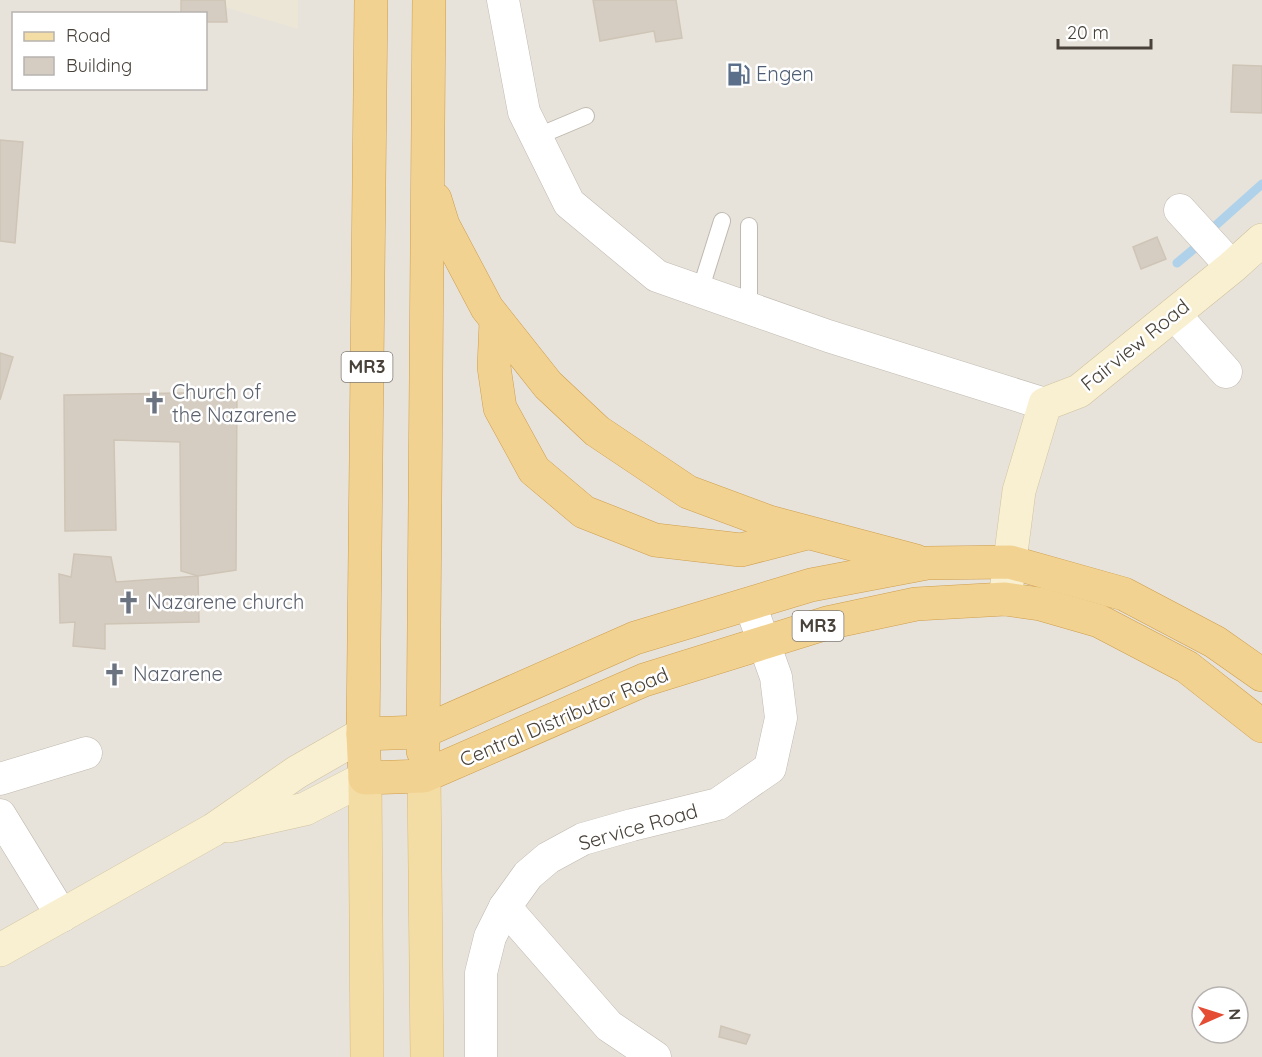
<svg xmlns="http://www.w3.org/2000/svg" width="1262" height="1057" font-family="Quicksand,sans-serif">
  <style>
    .residential { fill: #e8e3da; fill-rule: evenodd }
    .education { fill: #ece6d7 }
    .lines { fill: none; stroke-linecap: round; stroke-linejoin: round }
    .stream { stroke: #afd2ea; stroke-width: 9 }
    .building { fill: #d5cdc2; stroke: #cfc5b6; stroke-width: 1.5 }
    .service-casing { stroke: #bfb9af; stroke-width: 18 }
    .minor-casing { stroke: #bfb9af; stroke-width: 33 }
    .secondary-casing { stroke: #cfc3a0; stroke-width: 34 }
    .primary-casing { stroke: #d8ba76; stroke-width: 34 }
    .trunk-casing { stroke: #ce9e4c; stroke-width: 34 }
    .service { stroke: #fff; stroke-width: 16 }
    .minor { stroke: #fff; stroke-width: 32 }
    .secondary { stroke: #f9efd1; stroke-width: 33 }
    .primary { stroke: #f4dda5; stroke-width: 33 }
    .trunk { stroke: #f2d290; stroke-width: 33 }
    .labels { text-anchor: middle; stroke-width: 5; stroke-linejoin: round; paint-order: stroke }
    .shield { fill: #fff; stroke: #7f7b75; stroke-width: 1.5 }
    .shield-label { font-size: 18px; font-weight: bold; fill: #48423a }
    .service-label { font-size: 20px; fill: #4e5e75; stroke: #fff; text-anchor: start }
    .street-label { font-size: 20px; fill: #48423a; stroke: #fff }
    .worship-label { font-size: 20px; fill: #5b616d; stroke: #fff; text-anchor: start }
  </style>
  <rect width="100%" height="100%" fill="#f4f2ec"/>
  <path class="residential" d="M0,0H1262V1057H0ZM14,14H206V88H14ZM1202,997H1238V1033H1202Z"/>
  <polygon class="education" points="201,0 298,0 298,29"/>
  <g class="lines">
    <g class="stream">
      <polyline points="1215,226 1262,184"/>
      <polyline points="1177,263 1195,248"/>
    </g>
  </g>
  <g class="building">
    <polygon points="181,0 225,0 227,22 206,22 206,14 181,14"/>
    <polygon points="593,0 676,0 682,38 656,42 654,31 600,41"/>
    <polygon points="1233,65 1262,66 1262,113 1231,112"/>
    <polygon points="0,140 23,142 15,243 0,241"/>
    <polygon points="1157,237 1166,259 1141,269 1133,247"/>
    <polygon points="0,353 13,357 0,400"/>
    <polygon points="237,392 236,570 198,576 181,571 180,442 114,440 116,530 65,531 64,395"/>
    <polygon points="74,554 111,557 116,582 198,576 199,622 105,624 105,649 73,646 75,622 60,623 59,574 71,577"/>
    <polygon points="721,1026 750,1035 746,1044 719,1037"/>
  </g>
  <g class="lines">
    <defs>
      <g id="service">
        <polyline points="536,137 586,116"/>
        <polyline points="700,291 722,221"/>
        <polyline points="749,308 749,226"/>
      </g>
      <g id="minor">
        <polyline points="503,0 524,112 569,203 657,276 828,336 1045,404"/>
        <polyline points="1180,210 1232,267"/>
        <polyline points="1174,314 1226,372"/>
        <polyline points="0,779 86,753"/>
        <polyline points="0,815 62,916"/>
        <polyline points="505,907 609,1026 655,1057"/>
        <polyline points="481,1057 481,973 490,937 505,907 528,875 548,858 583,839 632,825 718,804 770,768 781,718 776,677 750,604"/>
      </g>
      <g id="secondary">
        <polyline points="1005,599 1019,491 1045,404 1079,391 1232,267 1262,240"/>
        <polyline points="229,826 305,809 365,778"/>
        <polyline points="0,950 213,830 297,772 363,734"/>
      </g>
      <g id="primary">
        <polyline points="424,776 427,1057"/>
        <polyline points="365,778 367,1057"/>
      </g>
      <g id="trunk">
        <polyline points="371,0 363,734 365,778 424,776 644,680 827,623 916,604 1005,599 1040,604 1099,621 1187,667 1262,726"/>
        <polyline points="435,199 443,225 487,308 548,385 597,431 688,492 769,522 916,561"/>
        <polyline points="496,321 494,367 500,408 534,470 584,512 655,540 741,550 807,533"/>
        <polyline points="363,734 422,732 635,638 811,585 927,563 1010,562 1124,594 1215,642 1262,675"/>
        <polyline points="423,751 429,0"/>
      </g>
    </defs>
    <use href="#service" class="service-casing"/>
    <use href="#minor" class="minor-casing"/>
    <use href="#secondary" class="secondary-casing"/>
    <use href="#primary" class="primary-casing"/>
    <use href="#trunk" class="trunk-casing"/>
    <use href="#service" class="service"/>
    <use href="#minor" class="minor"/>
    <use href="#secondary" class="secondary"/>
    <use href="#primary" class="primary"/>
    <use href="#trunk" class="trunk"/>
  </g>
  <defs>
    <symbol id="fuel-bare" viewBox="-9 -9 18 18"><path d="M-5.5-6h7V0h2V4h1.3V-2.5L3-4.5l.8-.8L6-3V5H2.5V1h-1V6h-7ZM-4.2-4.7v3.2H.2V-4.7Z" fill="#5c6f8a" stroke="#fff" stroke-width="2.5" paint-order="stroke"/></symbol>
    <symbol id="church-bare" viewBox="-9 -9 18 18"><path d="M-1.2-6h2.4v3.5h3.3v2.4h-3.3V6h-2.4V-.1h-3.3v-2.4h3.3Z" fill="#6b7280" stroke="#fff" stroke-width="2.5" paint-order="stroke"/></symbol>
  </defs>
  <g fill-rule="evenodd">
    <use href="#fuel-bare" x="722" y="58" width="33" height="33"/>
    <use href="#church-bare" x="138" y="386" width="33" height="33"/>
    <use href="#church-bare" x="112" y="586" width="33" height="33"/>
    <use href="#church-bare" x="98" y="658" width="33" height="33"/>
  </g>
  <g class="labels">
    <g class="shield">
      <rect x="341.5" y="352" width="51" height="30" rx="4.5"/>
      <rect x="792.5" y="611" width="51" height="30" rx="4.5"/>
    </g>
    <g class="shield-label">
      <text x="367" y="373">MR3</text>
      <text x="818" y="632">MR3</text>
    </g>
    <g class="service-label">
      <text x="756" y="81">Engen</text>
    </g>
    <g class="street-label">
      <text transform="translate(1135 345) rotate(-39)" y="7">Fairview Road</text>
      <text transform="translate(564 717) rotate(-23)" y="7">Central Distributor Road</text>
      <text transform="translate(638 827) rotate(-16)" y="7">Service Road</text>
    </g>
    <g class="worship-label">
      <text x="172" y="399">Church of<tspan x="172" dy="23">the Nazarene</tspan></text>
      <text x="147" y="609">Nazarene church</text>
      <text x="133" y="681">Nazarene</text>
    </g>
  </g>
  <rect x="12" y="12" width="195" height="78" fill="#ffffff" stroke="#b6b3b0" stroke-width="1.5"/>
  <rect x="24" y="32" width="30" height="9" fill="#f4dda5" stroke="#b6b3b0" stroke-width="1.5"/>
  <text x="66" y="42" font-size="18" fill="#48423a">Road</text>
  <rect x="24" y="57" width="30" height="18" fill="#d5cdc2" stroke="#b6b3b0" stroke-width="1.5"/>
  <text x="66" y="72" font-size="18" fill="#48423a">Building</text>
  <g transform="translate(1220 1015) rotate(87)"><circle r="28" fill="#ffffff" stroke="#b6b3b0" stroke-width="1.5"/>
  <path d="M0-4.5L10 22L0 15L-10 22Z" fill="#e44d33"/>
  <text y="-9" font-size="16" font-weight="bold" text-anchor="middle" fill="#48423a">N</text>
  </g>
  <path d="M1058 39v9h93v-9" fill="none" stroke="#48423a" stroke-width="3"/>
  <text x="1067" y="39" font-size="18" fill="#48423a" stroke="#ffffff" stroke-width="4.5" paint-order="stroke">20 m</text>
</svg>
